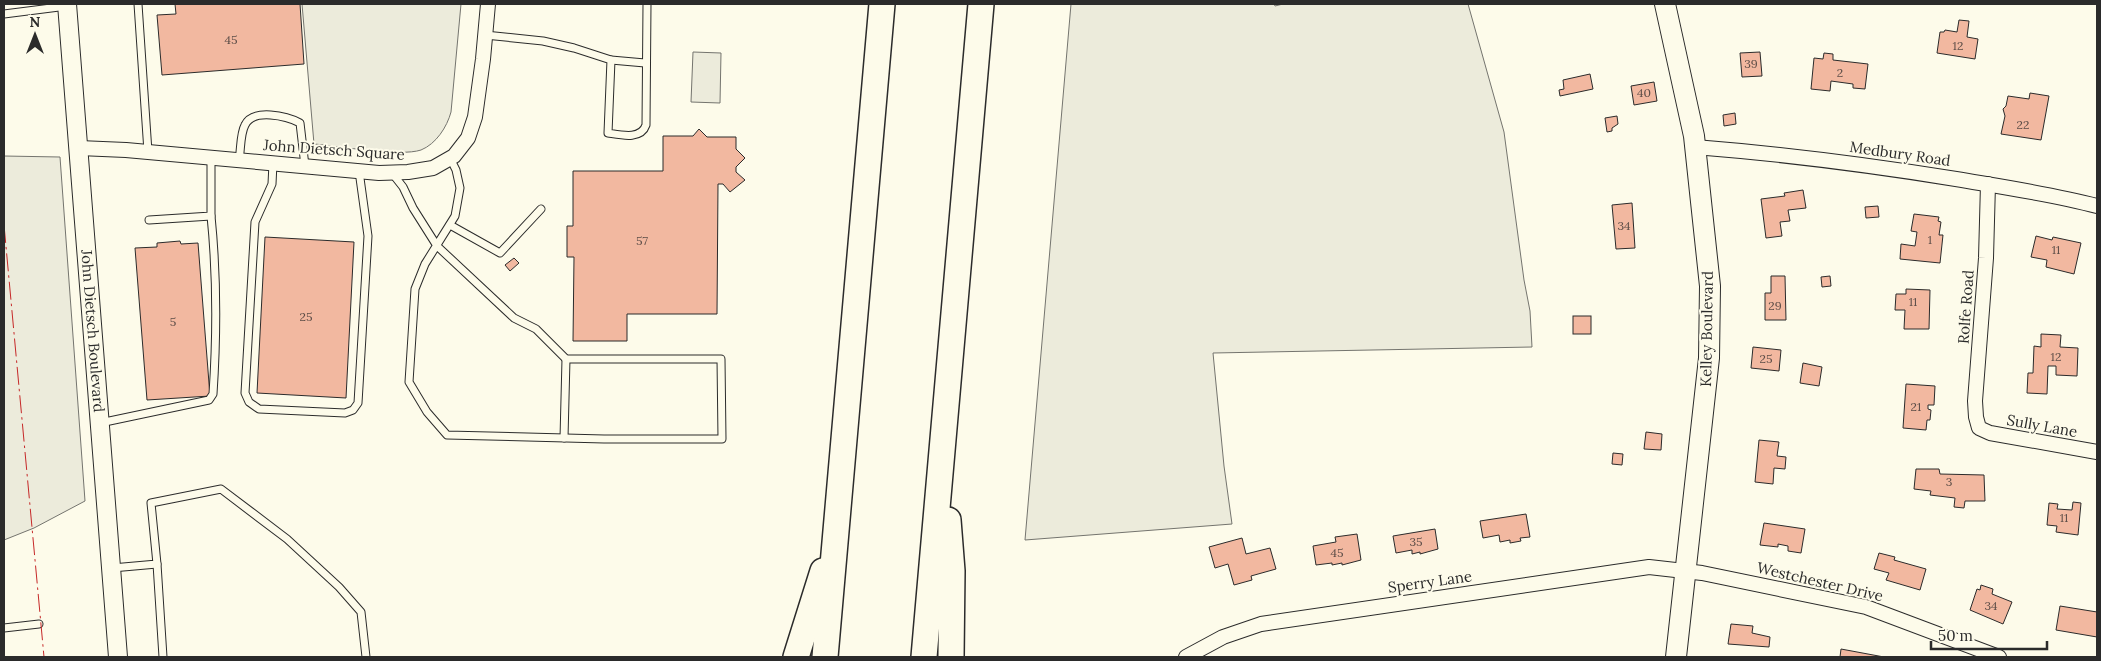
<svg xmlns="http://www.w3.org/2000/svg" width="2101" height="661" font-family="Lora,serif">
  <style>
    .green { fill: #ecebdb; stroke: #74746e }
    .building { fill: #f2b8a0; stroke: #2b2b2b }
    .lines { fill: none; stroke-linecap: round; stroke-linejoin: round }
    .service-casing { stroke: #2b2b2b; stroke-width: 9 }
    .minor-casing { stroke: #2b2b2b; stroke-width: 16 }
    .tertiary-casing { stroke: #2b2b2b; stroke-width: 20 }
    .secondary-casing { stroke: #2b2b2b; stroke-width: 22 }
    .motorway-casing { stroke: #2b2b2b; stroke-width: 28 }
    .service { stroke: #fdfbea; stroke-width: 7 }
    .minor { stroke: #fdfbea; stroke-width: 14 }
    .tertiary { stroke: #fdfbea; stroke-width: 18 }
    .secondary { stroke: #fdfbea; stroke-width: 20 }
    .motorway { stroke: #fdfbea; stroke-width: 25 }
    .power { stroke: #c62828; stroke-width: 1; stroke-dasharray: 18 4 2.5 4; stroke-linecap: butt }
    .labels { text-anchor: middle; stroke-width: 4; stroke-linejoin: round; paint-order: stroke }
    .number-label { font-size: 12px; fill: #5d4e48 }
    .street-label { font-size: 15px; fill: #2b2b2b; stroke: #fdfbea }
  </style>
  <rect width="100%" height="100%" fill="#fdfbea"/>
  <g class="green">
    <path d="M302,4H461L451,112C447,127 436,144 421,150C400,157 339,146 314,144Z"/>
    <polygon points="1071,4 1274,4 1275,6 1283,4 1468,4 1504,132 1524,280 1530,311 1532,347 1213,353 1224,466 1232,524 1025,540"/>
    <polygon points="693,52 721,53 720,103 691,102"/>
    <polygon points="4,156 60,157 85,501 34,528 4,540"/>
  </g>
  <g class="building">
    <polygon points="175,4 300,4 304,64 162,75 157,15 176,14"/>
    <polygon points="1959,20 1969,21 1967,37 1978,39 1975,59 1937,53 1940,32 1944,32 1945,30 1957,32"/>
    <polygon points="1760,52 1762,76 1742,77 1740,53"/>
    <polygon points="1824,53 1833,54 1833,60 1868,64 1865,89 1853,88 1853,84 1831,81 1830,91 1811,89 1814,58 1823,59"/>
    <polygon points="1590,74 1593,89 1560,96 1559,90 1564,89 1563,80"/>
    <polygon points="1654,82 1657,101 1634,105 1631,86"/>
    <polygon points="2030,93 2049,96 2041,140 2001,134 2005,116 2003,109 2006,106 2008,96 2029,99"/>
    <polygon points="1735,113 1736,124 1724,126 1723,115"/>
    <polygon points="1617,116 1618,124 1612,128 1612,131 1607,132 1605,118"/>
    <polygon points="699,129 707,137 736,137 736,149 745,158 736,167 736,172 745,180 730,192 723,184 718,184 717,314 627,314 627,341 573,341 574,257 567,257 567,226 573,226 573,171 663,171 663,136 693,136"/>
    <polygon points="1803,190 1806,208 1788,210 1790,221 1780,222 1782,236 1766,238 1761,199 1785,196 1784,193"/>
    <polygon points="1632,203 1635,248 1616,249 1612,205"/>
    <polygon points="1878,206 1879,217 1866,218 1865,207"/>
    <polygon points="1914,214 1939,217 1938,221 1941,222 1939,235 1943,235 1940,263 1900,259 1901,244 1915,246 1917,232 1911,231"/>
    <polygon points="2036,236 2052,240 2053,237 2081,243 2074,274 2046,267 2047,260 2031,257"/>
    <polygon points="265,237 354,242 346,398 257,393"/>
    <polygon points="180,241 181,244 198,243 210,396 147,400 135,248 157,247 157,243"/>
    <polygon points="514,258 519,263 510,271 505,265"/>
    <polygon points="1771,276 1785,276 1786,320 1765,320 1765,293 1771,293"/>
    <polygon points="1830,276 1831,286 1822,287 1821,277"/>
    <polygon points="1906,289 1930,290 1929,329 1904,329 1905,310 1895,310 1896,294 1906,294"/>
    <rect x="1573" y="316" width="18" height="18"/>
    <polygon points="2041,334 2061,335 2060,347 2078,348 2077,376 2056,375 2056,366 2048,366 2047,394 2027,393 2028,373 2033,373 2034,346 2041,347"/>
    <polygon points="1753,347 1781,350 1779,371 1751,368"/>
    <polygon points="1803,363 1822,367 1819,386 1800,383"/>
    <polygon points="1906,384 1935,386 1934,405 1928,405 1928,409 1931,410 1930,420 1927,420 1926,430 1903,428"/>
    <polygon points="1646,432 1662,434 1661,450 1644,449"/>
    <polygon points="1759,440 1779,442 1777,456 1786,457 1785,469 1774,468 1773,484 1755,482"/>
    <polygon points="1613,453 1623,454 1622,465 1612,464"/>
    <polygon points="1916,469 1939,469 1940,474 1984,475 1985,501 1965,501 1964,508 1954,507 1955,498 1930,495 1931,491 1914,489"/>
    <polygon points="2073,502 2081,503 2078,535 2056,532 2057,526 2047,525 2049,503 2058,504 2057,509 2072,510"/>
    <polygon points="1526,514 1530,537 1520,538 1521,541 1510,543 1510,540 1500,542 1499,535 1483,538 1480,521"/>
    <polygon points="1764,523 1805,529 1801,553 1788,551 1788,546 1778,544 1778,547 1760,545"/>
    <polygon points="1435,529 1438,549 1420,554 1420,552 1412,554 1412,550 1396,553 1393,536"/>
    <polygon points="1357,534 1361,560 1342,565 1342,563 1332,565 1332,563 1316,565 1313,546 1336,542 1335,537"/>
    <polygon points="1242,538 1246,554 1270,548 1276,569 1251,576 1252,580 1234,585 1228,564 1215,568 1209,547"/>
    <polygon points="1879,553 1895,557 1894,560 1926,569 1920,590 1886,580 1889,573 1874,569"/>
    <polygon points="1981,585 1993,589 1992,594 2012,602 2003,624 1970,610 1977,589 1980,590"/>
    <polygon points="2060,606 2097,612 2097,637 2056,630"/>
    <polygon points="1731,624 1753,626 1752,633 1770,637 1769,647 1728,644"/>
    <polygon points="1841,649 1884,657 1840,657"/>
  </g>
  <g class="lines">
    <defs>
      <g id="service">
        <polyline points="138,4 148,152"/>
        <polyline points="4,14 67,6"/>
        <path d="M485,35L543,41L574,48L611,60L608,133C621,135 641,140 646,125L647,4"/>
        <polyline points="611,60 645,63"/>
        <path d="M239,160C241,150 240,134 245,125C253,108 287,116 300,123L305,166"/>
        <polyline points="273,163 272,184 255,222 245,393 249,402 259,409 345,413 353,410 358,403 368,236 359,171"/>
        <polyline points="392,173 403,187 413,208 437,246 514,318 536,329 566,359 721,359 722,439 604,439 447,435 427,412 409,382 415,289 425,264 455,216 460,188 456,170 450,158"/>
        <polyline points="149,220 211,216 211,158"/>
        <polyline points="450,225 500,253 541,209"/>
        <path d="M100,423L209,400L213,394C217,334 217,275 211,216"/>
        <polyline points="564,438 566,359"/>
        <polyline points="157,564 163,657"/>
        <polyline points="112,568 157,564 151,503 221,489 287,539 339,587 361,612 366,657"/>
        <polyline points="4,628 39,624"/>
      </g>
      <g id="minor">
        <path d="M1695,147C1783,154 1869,165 1956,179C2003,187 2051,194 2097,206"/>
        <polyline points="79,148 126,150 379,173 408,172 433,168 454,156 468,138 475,117 483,59 488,4"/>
        <polyline points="1988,184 1986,258 1975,401 1976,417 1979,428 1990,433 2097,452"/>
        <polyline points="1186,657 1223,637 1261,624 1649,567 1702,573 1866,607 1999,657"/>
      </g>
      <g id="tertiary">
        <path id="s1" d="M67,4L118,657"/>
      </g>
      <polyline id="secondary" points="1665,4 1694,136 1710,286 1709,358 1676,657"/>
      <g id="motorway">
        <polyline points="948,520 952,571 951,657"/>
        <polyline points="796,657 823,571"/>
        <polyline points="825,657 882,4"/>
        <polyline points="924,657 981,4"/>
      </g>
    </defs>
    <use href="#service" class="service-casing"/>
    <use href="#minor" class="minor-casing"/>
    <use href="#tertiary" class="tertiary-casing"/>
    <use href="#secondary" class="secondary-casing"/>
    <use href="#motorway" class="motorway-casing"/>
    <use href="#service" class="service"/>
    <use href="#minor" class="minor"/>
    <use href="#tertiary" class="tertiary"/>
    <use href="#secondary" class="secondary"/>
    <use href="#motorway" class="motorway"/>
    <polyline class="power" points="4,225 44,657"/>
  </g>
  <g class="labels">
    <g class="number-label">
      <text x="231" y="44">45</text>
      <text x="1958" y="50">12</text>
      <text x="1751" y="68">39</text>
      <text x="1840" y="77">2</text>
      <text x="1644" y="97">40</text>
      <text x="2023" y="129">22</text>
      <text x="1624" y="230">34</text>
      <text x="1930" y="244">1</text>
      <text x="642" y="245">57</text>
      <text x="2056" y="254">11</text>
      <text x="1913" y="306">11</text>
      <text x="1775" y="310">29</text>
      <text x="306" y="321">25</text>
      <text x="173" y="326">5</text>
      <text x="2056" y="361">12</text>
      <text x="1766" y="363">25</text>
      <text x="1916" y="411">21</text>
      <text x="1949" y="486">3</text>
      <text x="2064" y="522">11</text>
      <text x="1416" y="546">35</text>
      <text x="1337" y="557">45</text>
      <text x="1991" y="610">34</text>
    </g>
    <g class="street-label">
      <text transform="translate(334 150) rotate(4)" y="5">John Dietsch Square</text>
      <text transform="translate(1900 154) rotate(8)" y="5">Medbury Road</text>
      <text transform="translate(1966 307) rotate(-86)" y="5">Rolfe Road</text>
      <text transform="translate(1707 329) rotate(-89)" y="5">Kelley Boulevard</text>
      <text dy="5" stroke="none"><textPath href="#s1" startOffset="328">John Dietsch Boulevard</textPath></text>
      <text transform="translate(2042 426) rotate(10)" y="5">Sully Lane</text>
      <text transform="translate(1430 582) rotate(-8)" y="5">Sperry Lane</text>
      <text transform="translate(1820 582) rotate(13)" y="5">Westchester Drive</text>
    </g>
  </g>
  <rect width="2101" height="661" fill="none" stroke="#2b2b2b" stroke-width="10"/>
  <g transform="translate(35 35)" stroke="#fdfbea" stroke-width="4" paint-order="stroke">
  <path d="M0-4L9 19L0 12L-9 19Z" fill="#2b2b2b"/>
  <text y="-8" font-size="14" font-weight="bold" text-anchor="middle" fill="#2b2b2b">N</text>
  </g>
  <path d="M1931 641v8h116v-8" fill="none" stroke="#2b2b2b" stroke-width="2.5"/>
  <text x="1938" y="641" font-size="15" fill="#2b2b2b" stroke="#fdfbea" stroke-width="4" paint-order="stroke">50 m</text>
</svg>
